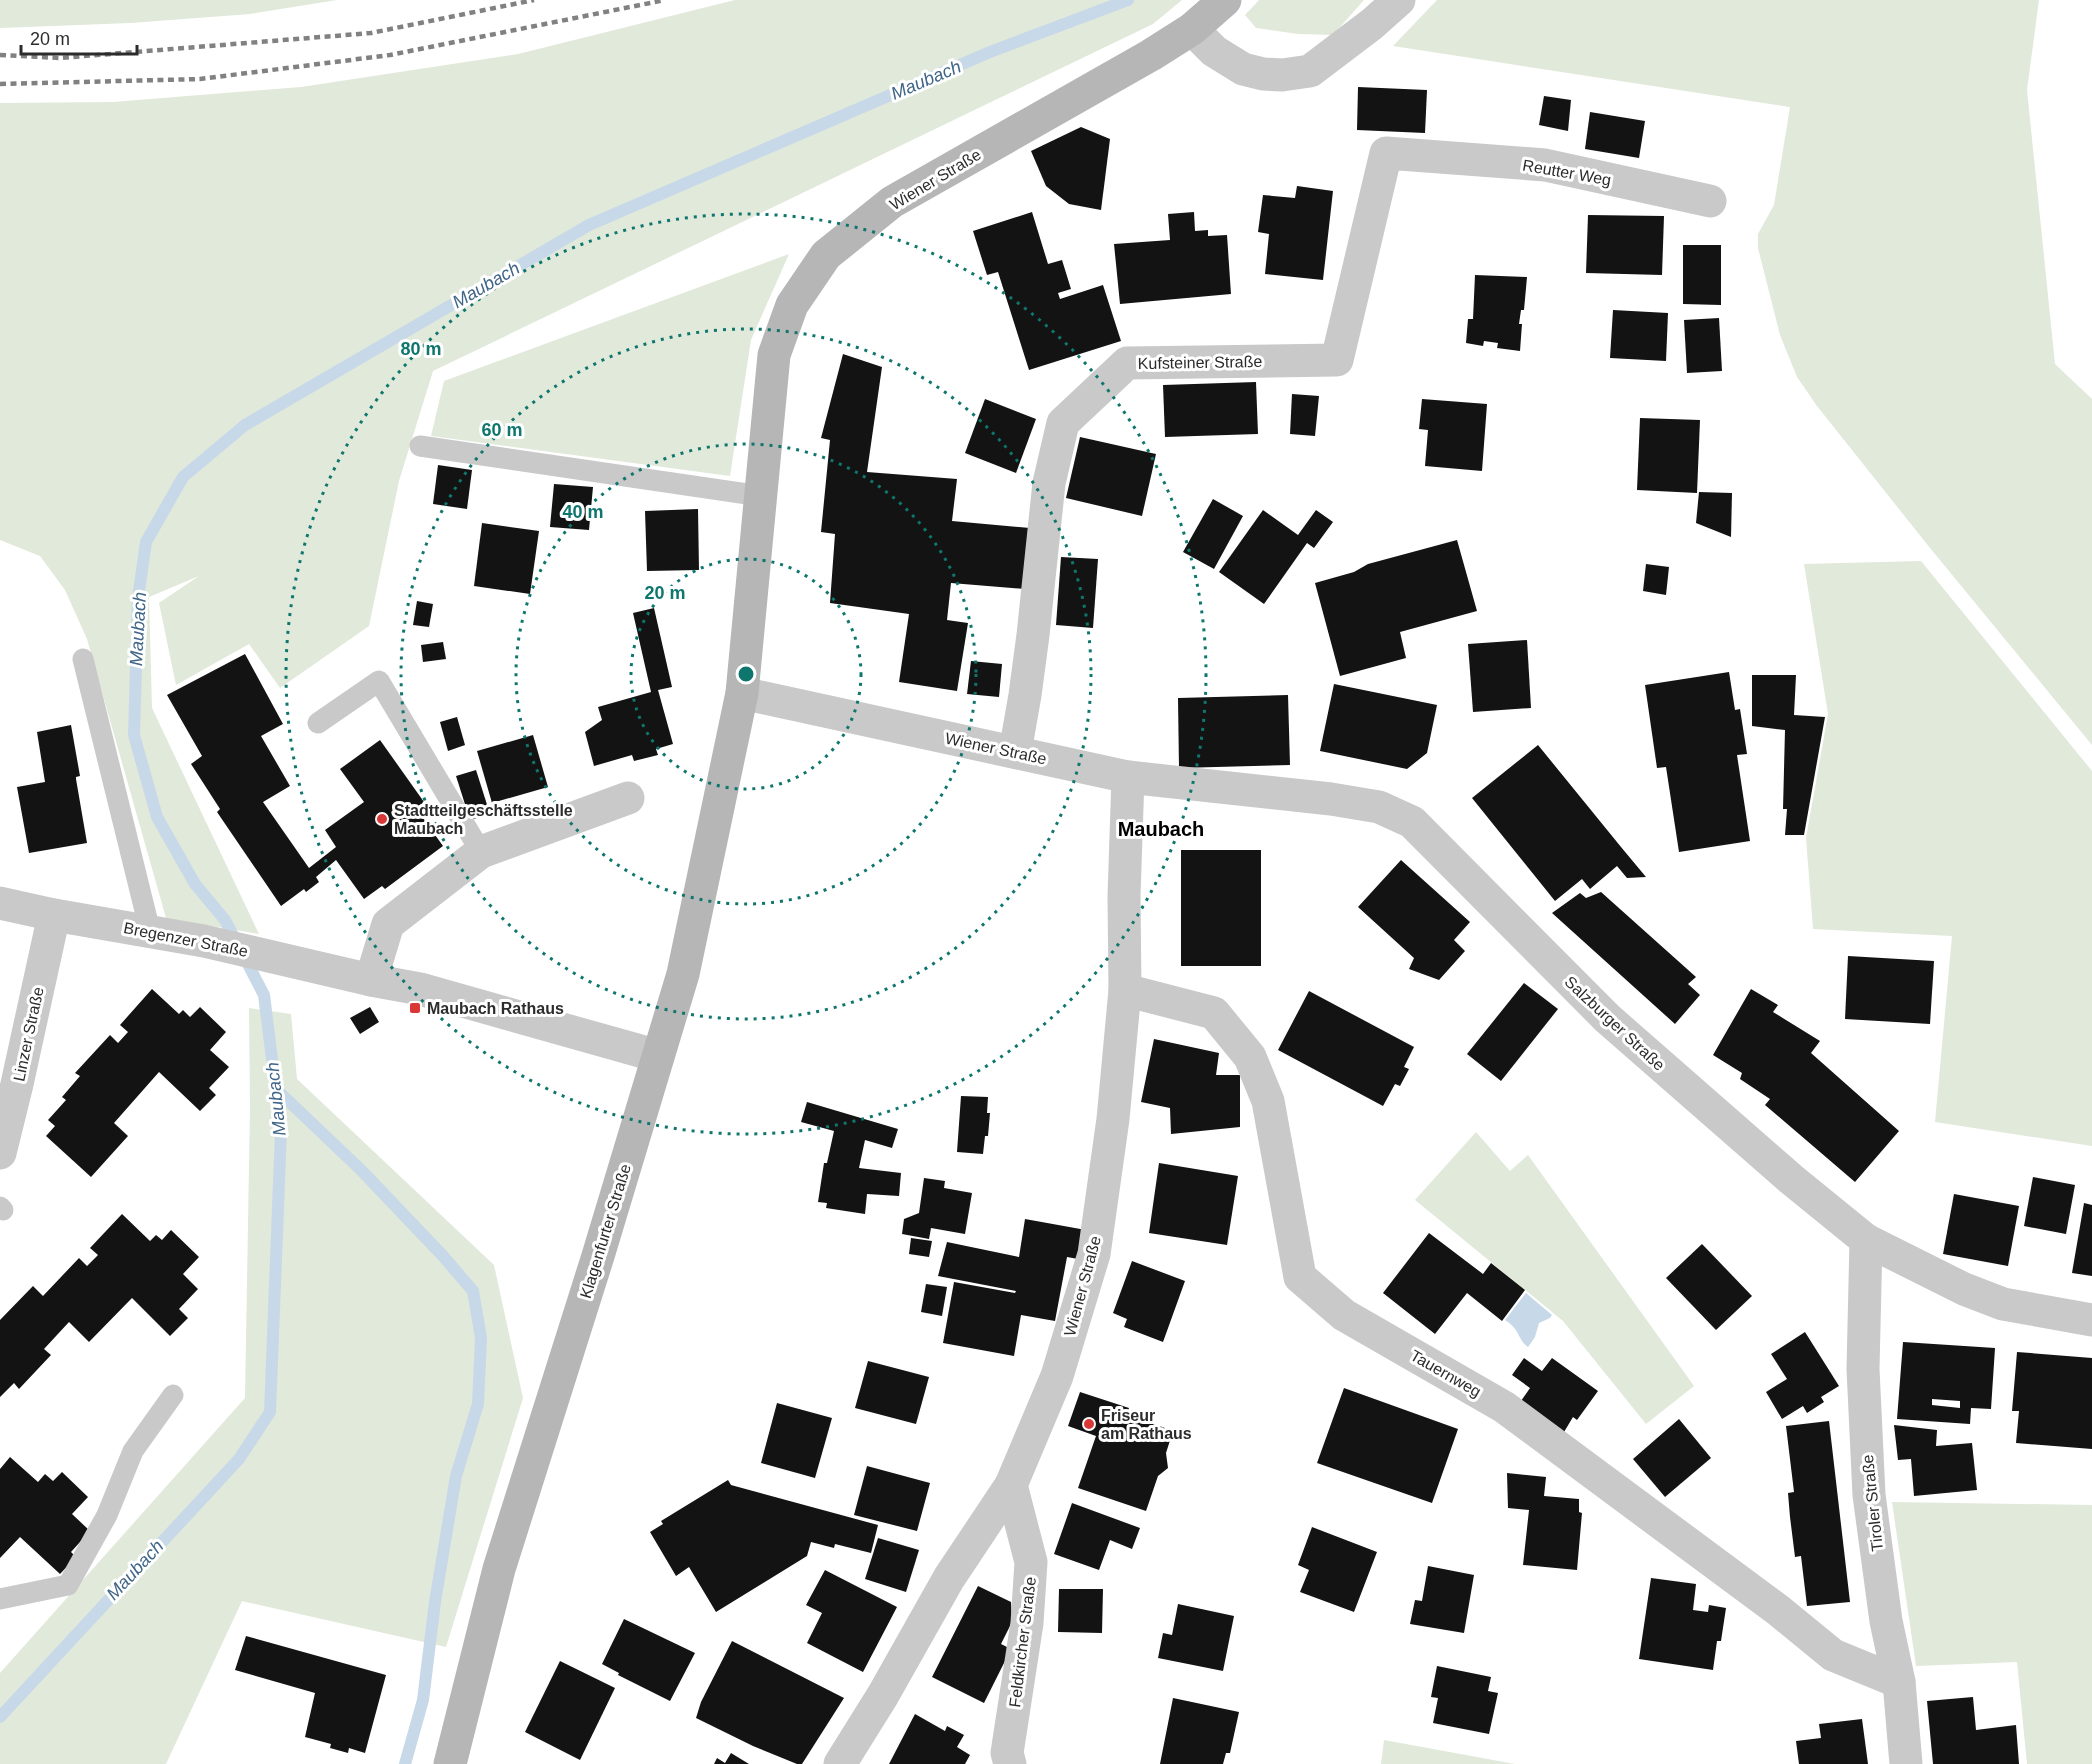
<svg xmlns="http://www.w3.org/2000/svg" width="2092" height="1764" font-family="Arial,sans-serif">
  <style>
    .green { fill: #e1e9da }
    .water { fill: #c7d8e8 }
    .lines { fill: none; stroke-linecap: round; stroke-linejoin: round }
    .stream { stroke: #c7d8e8; stroke-width: 12 }
    .building { fill: #131313; fill-rule: evenodd }
    .lane { stroke: #c9c9c9; stroke-width: 21 }
    .street { stroke: #c9c9c9; stroke-width: 33 }
    .secondary { stroke: #b6b6b6; stroke-width: 33 }
    .rail { stroke: #818181; stroke-width: 4.5; stroke-dasharray: 6 4.5; stroke-linecap: butt }
    .ring { fill: none; stroke: #0f766e; stroke-width: 3; stroke-dasharray: 3 6 }
    .poi-dot { fill: #da3837; stroke: #fff; stroke-width: 2 }
    .labels { text-anchor: middle; stroke-width: 6; stroke-linejoin: round; paint-order: stroke }
    .street-label { font-size: 16px; fill: #2c2c2c; stroke: #fff }
    .poi-label { font-size: 16px; font-weight: bold; fill: #2c2c2c; stroke: #fff; text-anchor: start }
    .water-label { font-size: 18px; font-style: italic; fill: #406688; stroke: #fff }
    .quarter-label { font-size: 20px; font-weight: bold; fill: #000; stroke: #fff }
    .centre { fill: #0f766e; stroke: #fff; stroke-width: 3 }
    .ring-label { font-size: 18px; text-anchor: middle; font-weight: bold; fill: #0f766e; stroke: #fff; stroke-width: 6; stroke-linejoin: round; paint-order: stroke }
  </style>
  <rect width="100%" height="100%" fill="#fff"/>
  <g class="green">
    <polygon points="0,0 337,0 250,14 131,23 0,28"/>
    <polygon points="735,0 1182,0 1153,24 433,371 399,481 369,626 280,688 249,644 176,685 159,603 199,576 149,597 152,708 259,934 166,918 87,639 65,590 40,556 0,540 0,103 113,102 301,87 518,54"/>
    <polygon points="1259,0 1364,0 1333,35 1298,34 1256,28 1245,15"/>
    <polygon points="1437,0 2039,0 2027,90 2055,364 2092,399 2092,745 1930,548 1817,406 1797,377 1780,335 1758,248 1758,234 1774,205 1790,107 1393,46"/>
    <polygon points="789,254 751,340 730,476 431,436 444,381"/>
    <polygon points="1921,561 2092,771 2092,1146 1935,1122 1952,936 1813,929 1806,838 1828,714 1804,564"/>
    <polygon points="249,1008 291,1014 297,1079 494,1265 523,1398 446,1647 242,1601 166,1764 0,1764 0,1673 245,1398 250,1109"/>
    <polygon points="1476,1132 1510,1171 1528,1155 1694,1386 1646,1424 1563,1321 1415,1200"/>
    <polygon points="1892,1502 2092,1505 2092,1764 2027,1764 2017,1662 1916,1666"/>
    <polygon points="1384,1740 1515,1764 1381,1764"/>
  </g>
  <path class="water" d="M1526,1293L1552,1315L1550,1318L1539,1323L1535,1337L1528,1347C1517,1339 1521,1330 1505,1320Z"/>
  <g class="lines">
    <g class="stream">
      <polyline points="276,1089 362,1171 443,1256 473,1291 481,1338 478,1404 456,1476 435,1602 423,1700 405,1764"/>
      <polyline points="0,1717 239,1459 270,1412 281,1131 264,995 225,920 195,884 157,817 134,735 138,598 146,542 183,477 245,425 589,225 990,52 1128,0"/>
    </g>
  </g>
  <g class="building">
    <polygon points="1358,87 1427,90 1425,133 1357,130"/>
    <polygon points="1544,96 1571,100 1568,131 1539,125"/>
    <polygon points="1590,112 1645,121 1639,158 1585,149"/>
    <polygon points="1081,127 1110,139 1101,210 1069,204 1046,186 1031,151"/>
    <polygon points="1297,186 1333,191 1323,280 1265,274 1269,234 1258,232 1263,195 1295,198"/>
    <polygon points="1032,212 1048,264 1062,260 1071,289 1058,293 1060,299 1103,285 1121,341 1029,370 998,272 987,275 973,231"/>
    <polygon points="1194,212 1195,231 1208,230 1208,236 1227,235 1231,294 1120,304 1114,244 1170,240 1168,214"/>
    <polygon points="1588,215 1664,216 1662,275 1586,273"/>
    <polygon points="1683,245 1721,245 1721,305 1683,304"/>
    <polygon points="1475,275 1527,277 1524,310 1521,310 1519,324 1522,324 1520,351 1497,348 1498,343 1484,341 1483,346 1466,343 1468,319 1473,319"/>
    <polygon points="1613,310 1668,313 1666,361 1610,358"/>
    <polygon points="1719,318 1722,371 1687,373 1684,320"/>
    <polygon points="843,354 882,367 867,472 957,479 952,521 1030,528 1025,589 951,583 947,620 968,623 957,691 899,682 909,614 830,603 835,534 821,532 830,440 821,438"/>
    <polygon points="1256,382 1258,434 1165,437 1163,385"/>
    <polygon points="1292,394 1319,396 1315,436 1290,434"/>
    <polygon points="985,399 1036,419 1016,473 965,453"/>
    <polygon points="1422,399 1487,404 1482,471 1425,466 1428,430 1419,429"/>
    <polygon points="1640,418 1700,420 1697,493 1637,490"/>
    <polygon points="1080,437 1156,454 1142,516 1066,498"/>
    <polygon points="438,465 472,470 467,509 433,504"/>
    <polygon points="554,484 593,487 589,530 550,527"/>
    <polygon points="1699,492 1732,493 1731,537 1696,523"/>
    <polygon points="1213,499 1243,516 1214,569 1183,552"/>
    <polygon points="698,509 699,570 647,571 645,511"/>
    <polygon points="1263,510 1298,535 1316,510 1333,522 1314,548 1307,543 1264,604 1219,572"/>
    <polygon points="482,523 539,531 530,594 474,586"/>
    <polygon points="1457,540 1477,611 1400,632 1406,658 1340,676 1315,583 1354,572 1368,564"/>
    <polygon points="1061,557 1098,559 1093,628 1056,625"/>
    <polygon points="1646,564 1669,567 1666,595 1643,591"/>
    <polygon points="417,601 433,604 429,627 413,625"/>
    <polygon points="654,608 672,687 658,690 673,744 656,749 658,755 634,761 632,755 594,766 585,732 602,720 598,707 651,692 633,613"/>
    <polygon points="1527,640 1531,708 1473,712 1468,644"/>
    <polygon points="443,642 446,659 423,662 421,645"/>
    <polygon points="245,654 283,724 261,736 290,786 263,802 309,868 336,847 325,830 364,802 340,769 380,740 424,802 416,808 443,846 385,889 382,886 364,899 336,860 316,877 319,882 306,892 304,889 281,906 217,812 220,809 191,764 202,756 167,695"/>
    <polygon points="971,661 1002,664 999,697 967,694"/>
    <polygon points="1729,672 1735,710 1740,709 1747,754 1737,755 1750,841 1679,852 1666,767 1657,768 1645,685"/>
    <polygon points="1752,675 1796,675 1794,715 1825,717 1804,835 1785,835 1787,809 1783,809 1785,730 1752,726"/>
    <polygon points="1334,684 1437,705 1427,753 1407,769 1320,751"/>
    <polygon points="1288,695 1290,765 1179,768 1178,698"/>
    <polygon points="457,717 465,745 448,751 440,722"/>
    <polygon points="71,725 80,776 76,777 76,779 87,843 29,853 17,787 45,782 37,732"/>
    <polygon points="533,735 548,787 492,803 477,751"/>
    <polygon points="1538,745 1621,847 1646,877 1627,878 1617,866 1590,889 1582,879 1555,901 1472,798"/>
    <polygon points="476,770 490,814 470,820 456,776"/>
    <rect x="1181" y="850" width="80" height="116"/>
    <polygon points="1401,860 1470,922 1454,940 1465,951 1439,980 1409,969 1414,958 1358,907"/>
    <polygon points="1601,892 1696,977 1688,984 1700,995 1675,1024 1552,913 1580,893 1586,898"/>
    <polygon points="1848,956 1934,961 1930,1024 1845,1019"/>
    <polygon points="1524,983 1558,1009 1501,1081 1467,1054"/>
    <polygon points="152,989 179,1014 183,1010 190,1017 200,1007 226,1032 210,1050 229,1067 209,1088 216,1095 200,1111 159,1072 114,1123 128,1136 91,1177 46,1136 55,1126 48,1120 66,1100 62,1097 80,1076 75,1073 110,1035 118,1043 128,1032 120,1025"/>
    <polygon points="1751,989 1778,1005 1773,1012 1820,1041 1811,1053 1899,1131 1855,1182 1765,1105 1770,1099 1740,1079 1742,1073 1713,1055"/>
    <polygon points="1309,991 1414,1047 1404,1067 1409,1069 1400,1086 1395,1084 1383,1106 1278,1050"/>
    <polygon points="370,1007 379,1022 360,1034 350,1018"/>
    <polygon points="1154,1039 1219,1053 1216,1075 1240,1075 1240,1127 1171,1134 1170,1108 1141,1102"/>
    <polygon points="961,1096 988,1097 987,1113 990,1113 988,1136 985,1136 983,1154 957,1152"/>
    <polygon points="807,1102 898,1129 892,1148 865,1140 859,1168 901,1173 899,1196 867,1194 865,1214 826,1208 827,1203 818,1202 824,1163 827,1163 834,1131 801,1122"/>
    <polygon points="1159,1163 1238,1176 1227,1245 1149,1233"/>
    <polygon points="2033,1177 2075,1185 2066,1234 2024,1226"/>
    <polygon points="924,1178 945,1181 944,1188 972,1193 965,1234 931,1228 929,1239 902,1234 904,1219 919,1213"/>
    <polygon points="1954,1194 2019,1206 2008,1266 1943,1254"/>
    <polygon points="2084,1203 2092,1205 2092,1276 2072,1273"/>
    <polygon points="122,1214 150,1241 156,1235 162,1240 171,1230 199,1257 183,1274 198,1289 179,1309 188,1318 170,1336 132,1298 89,1342 69,1322 44,1349 51,1355 19,1389 14,1383 0,1397 0,1320 33,1286 43,1296 79,1258 87,1266 98,1255 90,1248"/>
    <polygon points="1025,1219 1086,1230 1078,1259 1067,1257 1055,1321 1021,1315 1014,1356 943,1343 954,1282 1015,1293 1016,1291 938,1276 947,1242 1019,1257"/>
    <polygon points="1429,1233 1483,1274 1491,1263 1525,1290 1502,1321 1467,1293 1435,1334 1383,1293"/>
    <polygon points="911,1238 932,1241 929,1257 909,1254"/>
    <polygon points="1702,1244 1752,1296 1716,1330 1666,1278"/>
    <polygon points="1132,1261 1185,1281 1163,1342 1124,1327 1127,1319 1113,1313"/>
    <polygon points="926,1284 947,1287 942,1316 921,1312"/>
    <polygon points="1805,1332 1839,1386 1821,1397 1824,1402 1807,1413 1803,1406 1782,1419 1766,1392 1787,1379 1771,1354"/>
    <path d="M1903,1342L1995,1348L1991,1409L1971,1408L1970,1424L1897,1419ZM1932,1399L1960,1401V1408L1932,1405Z"/>
    <polygon points="2017,1352 2092,1358 2092,1449 2016,1443 2019,1411 2012,1411"/>
    <polygon points="1524,1358 1542,1371 1552,1358 1598,1391 1577,1420 1573,1417 1564,1432 1521,1401 1530,1388 1512,1375"/>
    <polygon points="868,1361 929,1377 916,1424 855,1408"/>
    <polygon points="1344,1388 1458,1429 1432,1503 1317,1463"/>
    <polygon points="1080,1392 1129,1408 1127,1414 1173,1431 1166,1453 1168,1468 1158,1476 1146,1511 1078,1488 1096,1436 1068,1426"/>
    <polygon points="777,1403 832,1418 815,1478 761,1463"/>
    <polygon points="1679,1419 1711,1458 1665,1497 1633,1459"/>
    <polygon points="1829,1421 1850,1602 1807,1606 1801,1556 1795,1557 1790,1517 1788,1493 1794,1492 1786,1426"/>
    <polygon points="1894,1425 1937,1430 1936,1446 1972,1443 1977,1490 1914,1496 1911,1459 1898,1460"/>
    <polygon points="10,1457 38,1482 45,1474 53,1481 62,1472 88,1497 72,1514 90,1531 71,1552 76,1557 60,1574 20,1537 0,1558 0,1469"/>
    <polygon points="867,1466 930,1483 917,1531 854,1515"/>
    <polygon points="1507,1473 1546,1477 1544,1496 1579,1499 1579,1512 1582,1513 1577,1570 1523,1565 1529,1510 1508,1508"/>
    <polygon points="728,1480 731,1485 878,1525 871,1553 835,1544 834,1548 811,1542 807,1556 716,1612 689,1567 676,1576 650,1532 663,1524 661,1521"/>
    <polygon points="1072,1503 1140,1528 1132,1549 1110,1540 1099,1570 1054,1554"/>
    <polygon points="1312,1527 1377,1552 1354,1612 1300,1592 1309,1570 1298,1565"/>
    <polygon points="878,1538 919,1550 906,1592 865,1579"/>
    <polygon points="1428,1566 1474,1575 1464,1633 1410,1624 1415,1600 1422,1601"/>
    <polygon points="825,1570 897,1607 863,1672 807,1643 822,1613 806,1605"/>
    <polygon points="1651,1578 1696,1584 1693,1610 1708,1612 1709,1605 1726,1608 1721,1641 1717,1641 1713,1670 1639,1659"/>
    <polygon points="978,1586 1011,1602 1012,1622 1001,1644 1011,1649 984,1703 932,1677"/>
    <polygon points="1059,1589 1103,1589 1102,1633 1058,1632"/>
    <polygon points="1178,1604 1234,1616 1223,1671 1158,1658 1163,1633 1172,1635"/>
    <polygon points="624,1619 695,1653 670,1701 618,1675 619,1673 602,1664"/>
    <polygon points="246,1636 386,1675 365,1753 349,1748 348,1753 330,1748 331,1744 305,1737 315,1693 235,1670"/>
    <polygon points="732,1641 844,1698 802,1764 797,1764 753,1746 696,1718 701,1702"/>
    <polygon points="560,1661 615,1688 580,1760 525,1732"/>
    <polygon points="1437,1666 1491,1677 1488,1691 1498,1693 1489,1734 1433,1723 1438,1698 1431,1697"/>
    <polygon points="1973,1697 1976,1730 2016,1725 2019,1764 1933,1764 1927,1701"/>
    <polygon points="1173,1698 1239,1712 1230,1753 1226,1753 1223,1764 1160,1764"/>
    <polygon points="915,1714 945,1731 947,1726 964,1735 957,1747 970,1755 965,1764 889,1764"/>
    <polygon points="1862,1719 1868,1764 1799,1764 1796,1741 1821,1738 1819,1724"/>
    <polygon points="731,1753 749,1764 714,1764 717,1758 725,1763"/>
  </g>
  <g class="lines">
    <g class="lane">
      <polyline points="420,446 761,496"/>
      <polyline points="83,659 150,931"/>
      <polyline points="318,723 379,681 481,852"/>
      <polyline points="0,1207 3,1210"/>
      <polyline points="0,1599 68,1585 107,1515 133,1451 173,1395"/>
    </g>
    <g class="street">
      <polyline points="1192,29 1214,51 1243,69 1263,74 1282,75 1310,71 1372,24 1399,0"/>
      <polyline points="742,693 1128,777 1331,799 1379,807 1412,822 1607,1018 1791,1179 1866,1240 1964,1289 2003,1304 2092,1320"/>
      <polyline points="1015,752 1025,695 1033,635 1049,483 1063,423 1127,363 1337,360 1386,153 1545,165 1710,201"/>
      <polyline points="0,903 54,915 204,941 371,980 420,989 658,1056"/>
      <polyline points="371,980 388,924 481,852 628,798"/>
      <polyline points="1125,990 1214,1013 1250,1057 1268,1101 1300,1277 1344,1315 1504,1407 1778,1610 1833,1655 1899,1682"/>
      <polyline points="0,1153 17,1084 54,915"/>
      <polyline points="1866,1240 1863,1369 1869,1495 1886,1621 1899,1682 1906,1764"/>
      <polyline points="840,1764 883,1695 949,1578 1011,1485 1057,1376 1094,1254 1113,1119 1125,990 1124,896 1128,777"/>
      <polyline points="1010,1764 1007,1753 1027,1623 1031,1562 1011,1485"/>
    </g>
    <polyline class="secondary" points="450,1764 499,1569 598,1256 683,974 742,693 774,355 792,305 826,255 892,202 1151,55 1192,29 1225,0"/>
    <g class="rail">
      <polyline points="0,55 60,58 371,33 534,0"/>
      <polyline points="0,84 200,79 390,55 665,0"/>
    </g>
  </g>
  <g class="ring">
    <circle cx="746" cy="674" r="115"/>
    <circle cx="746" cy="674" r="230"/>
    <circle cx="746" cy="674" r="345"/>
    <circle cx="746" cy="674" r="460"/>
  </g>
  <g class="poi-dot">
    <circle cx="382" cy="819" r="6"/>
    <rect x="409" y="1002" width="12" height="12" rx="3"/>
    <circle cx="1089" cy="1424" r="6"/>
  </g>
  <g class="labels">
    <g class="street-label">
      <text transform="translate(1567 172) rotate(10)" y="6">Reutter Weg</text>
      <text transform="translate(935 179) rotate(-31)" y="6">Wiener Straße</text>
      <text transform="translate(1200 362) rotate(-1)" y="6">Kufsteiner Straße</text>
      <text transform="translate(996 748) rotate(12)" y="6">Wiener Straße</text>
      <text transform="translate(186 939) rotate(11)" y="6">Bregenzer Straße</text>
      <text transform="translate(1615 1023) rotate(43)" y="6">Salzburger Straße</text>
      <text transform="translate(28 1034) rotate(-78)" y="6">Linzer Straße</text>
      <text transform="translate(605 1231) rotate(-73)" y="6">Klagenfurter Straße</text>
      <text transform="translate(1082 1286) rotate(-75)" y="6">Wiener Straße</text>
      <text transform="translate(1446 1373) rotate(30)" y="6">Tauernweg</text>
      <text transform="translate(1872 1503) rotate(-96)" y="6">Tiroler Straße</text>
      <text transform="translate(1022 1642) rotate(-83)" y="6">Feldkircher Straße</text>
    </g>
    <g class="poi-label">
      <text x="394" y="816">Stadtteilgeschäftsstelle<tspan x="394" dy="18">Maubach</tspan></text>
      <text x="427" y="1014">Maubach Rathaus</text>
      <text x="1101" y="1421">Friseur<tspan x="1101" dy="18">am Rathaus</tspan></text>
    </g>
    <g class="water-label">
      <text transform="translate(926 80) rotate(-23)" y="6">Maubach</text>
      <text transform="translate(486 285) rotate(-30)" y="6">Maubach</text>
      <text transform="translate(138 629) rotate(-87)" y="6">Maubach</text>
      <text transform="translate(276 1099) rotate(-96)" y="6">Maubach</text>
      <text transform="translate(135 1570) rotate(-47)" y="6">Maubach</text>
    </g>
    <g class="quarter-label">
      <text x="1161" y="836">Maubach</text>
    </g>
  </g>
  <circle cx="746" cy="674" r="9" class="centre"/>
  <g class="ring-label">
    <text x="421" y="355">80 m</text>
    <text x="502" y="436">60 m</text>
    <text x="583" y="518">40 m</text>
    <text x="665" y="599">20 m</text>
  </g>
  <path d="M21 45v9h116v-9" fill="none" stroke="#2c2c2c" stroke-width="3"/>
  <text x="30" y="45" font-size="18" fill="#2c2c2c" stroke="#ffffff" stroke-width="4.5" paint-order="stroke">20 m</text>
</svg>
